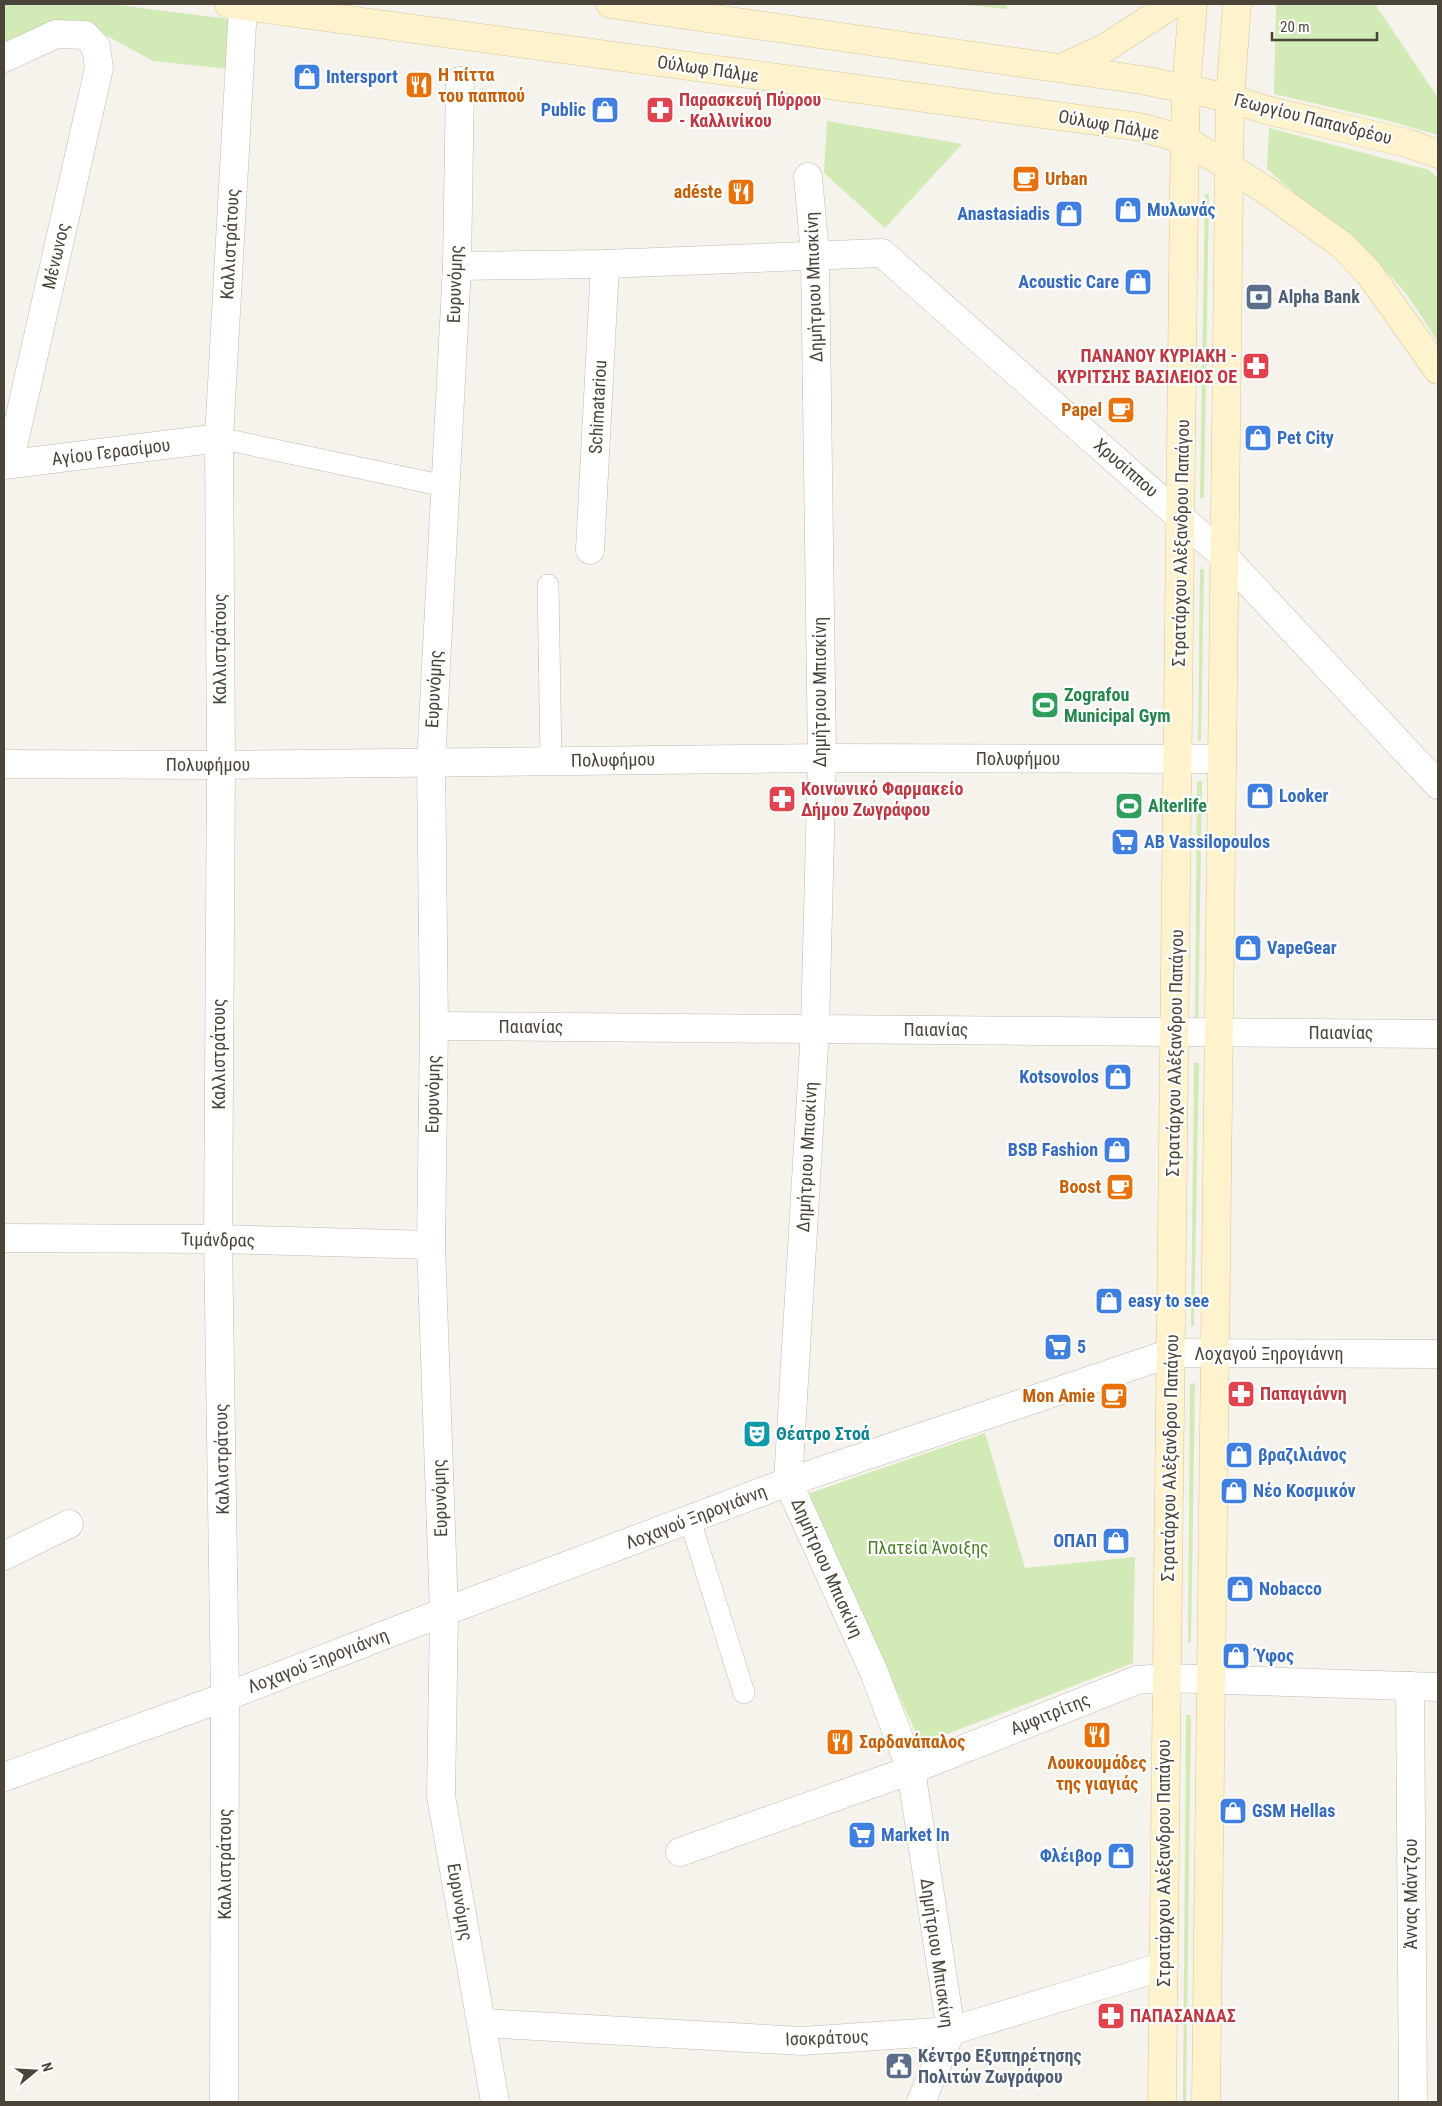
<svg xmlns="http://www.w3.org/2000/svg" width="1442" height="2106" font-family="'Roboto Condensed',sans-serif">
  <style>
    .green { fill: #d2eab5 }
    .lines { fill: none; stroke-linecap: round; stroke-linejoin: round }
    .lane-casing { stroke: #c2bbae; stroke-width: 22 }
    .street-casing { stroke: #c2bbae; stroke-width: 29 }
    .secondary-casing { stroke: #d6c79b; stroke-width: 29 }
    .lane { stroke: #fff; stroke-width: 21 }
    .street { stroke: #fff; stroke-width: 28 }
    .secondary { stroke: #fff3cd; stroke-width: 28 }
    .labels { text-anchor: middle; stroke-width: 4.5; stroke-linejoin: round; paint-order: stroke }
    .street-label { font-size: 18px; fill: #4b4439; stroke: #fff }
    .food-label { font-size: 18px; font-weight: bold; fill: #c56008; stroke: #fff; text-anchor: end }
    .shop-label { font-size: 18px; font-weight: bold; fill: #366cbe; stroke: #fff; text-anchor: start }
    .health-label { font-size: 18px; font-weight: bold; fill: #be3a42; stroke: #fff; text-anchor: start }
    .service-label { font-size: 18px; font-weight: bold; fill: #4e5e75; stroke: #fff; text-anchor: start }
    .leisure-label { font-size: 18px; font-weight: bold; fill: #27864d; stroke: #fff; text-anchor: start }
    .culture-label { font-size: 18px; font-weight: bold; fill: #0d838f; stroke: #fff; text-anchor: start }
    .park-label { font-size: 18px; fill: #4a7f2a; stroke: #fff }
  </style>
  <rect width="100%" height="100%" fill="#f6f3ec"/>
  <g class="green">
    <polygon points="4,4 110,4 229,19 230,69 153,61 111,38 82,26 4,45"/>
    <polygon points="956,4 1005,4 1008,9"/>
    <polygon points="1276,4 1375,4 1438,98 1438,135 1386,120 1274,94"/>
    <polygon points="827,121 962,144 885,228 824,173"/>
    <path d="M1269,128L1429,170L1438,178V342C1425,322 1412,300 1396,282C1358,240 1309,207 1267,169Z"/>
    <polygon points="1205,194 1209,194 1204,498 1200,498"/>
    <polygon points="1200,569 1204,569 1201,741 1198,741"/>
    <polygon points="1197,781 1202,781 1198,1032 1195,1032"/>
    <polygon points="1194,1063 1199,1063 1194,1326 1191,1326"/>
    <polygon points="1195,1383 1191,1642 1188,1642 1190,1384"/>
    <polygon points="985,1433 1025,1568 1135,1557 1133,1663 921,1744 807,1494"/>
    <polygon points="1186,1715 1191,1715 1186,2102 1183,2102"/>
  </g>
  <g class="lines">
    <defs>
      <g id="lane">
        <polyline points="219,438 445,486"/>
        <polyline points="548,585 551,761"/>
        <polyline points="690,1520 744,1693"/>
      </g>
      <g id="street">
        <polyline points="4,58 56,34 85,35 96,47 99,68 9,464"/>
        <polyline points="460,81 457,266 431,762 434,1026 431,1245 444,1612 441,1796 495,2102"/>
        <polyline points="808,177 815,254 822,758 815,1029 788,1482 874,1672 911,1770 951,2031 921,2102"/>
        <polyline points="457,266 605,264 882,253 1224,556 1438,785"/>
        <polyline points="4,465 219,438"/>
        <polyline points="590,550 605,264"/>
        <polyline points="4,764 221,765 822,758 1222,759"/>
        <polyline points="434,1026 1438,1034"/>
        <polyline points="4,1238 218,1239 431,1245"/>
        <polyline points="4,1556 69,1524"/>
        <polyline points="1410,1686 1413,2102"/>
        <polyline points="4,1777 225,1697 444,1612 788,1482 1171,1353 1438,1354"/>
        <polyline points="680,1852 911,1770 1137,1680 1166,1678 1438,1687"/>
        <polyline points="482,2023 802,2041 951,2031 1164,1966"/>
        <polyline points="224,2102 225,1697 218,1239 221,765 219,438 243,6"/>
      </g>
      <g id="secondary">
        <polyline points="229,4 1140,127 1186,140 1264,189 1342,245 1369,273 1438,370"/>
        <polyline points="610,4 1142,80 1230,98 1266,110 1407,143 1438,154"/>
        <polyline points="1061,68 1105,48 1173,4"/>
        <polyline points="1162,2102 1184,190 1186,89 1193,4"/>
        <polyline points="1206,2102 1230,98 1237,4"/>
      </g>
    </defs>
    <use href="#lane" class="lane-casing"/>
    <use href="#street" class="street-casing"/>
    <use href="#secondary" class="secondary-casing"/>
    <use href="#lane" class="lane"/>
    <use href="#street" class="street"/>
    <use href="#secondary" class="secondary"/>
  </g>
  <defs>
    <symbol id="shop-square" viewBox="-11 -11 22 22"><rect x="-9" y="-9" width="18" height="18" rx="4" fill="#3f7fe0" stroke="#fff"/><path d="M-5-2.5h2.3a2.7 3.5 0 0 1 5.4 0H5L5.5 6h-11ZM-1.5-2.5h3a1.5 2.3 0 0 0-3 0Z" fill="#fff"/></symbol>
    <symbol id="restaurant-square" viewBox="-11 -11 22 22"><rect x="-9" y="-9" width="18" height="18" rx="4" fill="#e8710a" stroke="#fff"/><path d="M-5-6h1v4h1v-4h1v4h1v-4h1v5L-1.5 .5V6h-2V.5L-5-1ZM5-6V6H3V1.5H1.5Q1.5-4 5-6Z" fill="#fff"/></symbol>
    <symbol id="pharmacy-square" viewBox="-11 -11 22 22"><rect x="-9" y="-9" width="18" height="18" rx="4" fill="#e0444e" stroke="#fff"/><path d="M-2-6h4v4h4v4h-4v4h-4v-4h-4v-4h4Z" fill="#fff"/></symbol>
    <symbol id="cafe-square" viewBox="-11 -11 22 22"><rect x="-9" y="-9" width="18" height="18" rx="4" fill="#e8710a" stroke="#fff"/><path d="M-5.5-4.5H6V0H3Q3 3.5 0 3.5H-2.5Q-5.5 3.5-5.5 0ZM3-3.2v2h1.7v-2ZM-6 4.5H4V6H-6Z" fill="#fff"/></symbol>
    <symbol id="bank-square" viewBox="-11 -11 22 22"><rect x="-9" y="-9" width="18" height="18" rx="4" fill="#5c6f8a" stroke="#fff"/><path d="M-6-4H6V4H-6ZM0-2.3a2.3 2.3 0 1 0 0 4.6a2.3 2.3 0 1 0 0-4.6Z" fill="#fff"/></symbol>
    <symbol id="stadium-square" viewBox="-11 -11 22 22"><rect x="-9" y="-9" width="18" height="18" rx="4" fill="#2e9e5b" stroke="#fff"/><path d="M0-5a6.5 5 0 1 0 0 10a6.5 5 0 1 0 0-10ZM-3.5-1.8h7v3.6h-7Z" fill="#fff"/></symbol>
    <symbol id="supermarket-square" viewBox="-11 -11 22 22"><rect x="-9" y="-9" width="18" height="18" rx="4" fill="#3f7fe0" stroke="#fff"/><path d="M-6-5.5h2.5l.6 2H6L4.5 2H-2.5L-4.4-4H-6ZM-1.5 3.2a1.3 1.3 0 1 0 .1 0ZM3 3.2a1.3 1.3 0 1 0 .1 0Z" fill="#fff"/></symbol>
    <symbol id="theatre-square" viewBox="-11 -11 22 22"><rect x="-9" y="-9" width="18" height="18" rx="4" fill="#0f9aa8" stroke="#fff"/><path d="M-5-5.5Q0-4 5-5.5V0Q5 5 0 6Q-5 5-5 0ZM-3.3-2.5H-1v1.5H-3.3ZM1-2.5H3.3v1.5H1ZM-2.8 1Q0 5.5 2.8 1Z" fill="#fff"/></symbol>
    <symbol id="civic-square" viewBox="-11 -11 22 22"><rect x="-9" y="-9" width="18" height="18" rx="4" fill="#5c6f8a" stroke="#fff"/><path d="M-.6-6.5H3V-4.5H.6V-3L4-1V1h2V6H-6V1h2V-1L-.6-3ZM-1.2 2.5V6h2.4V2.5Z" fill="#fff"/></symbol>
  </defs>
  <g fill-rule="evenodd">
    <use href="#shop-square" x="291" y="61" width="32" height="32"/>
    <use href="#restaurant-square" x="403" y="69" width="32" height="32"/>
    <use href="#shop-square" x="589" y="94" width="32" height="32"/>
    <use href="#pharmacy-square" x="644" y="94" width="32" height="32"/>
    <use href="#cafe-square" x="1010" y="163" width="32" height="32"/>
    <use href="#restaurant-square" x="725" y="176" width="32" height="32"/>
    <use href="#shop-square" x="1112" y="194" width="32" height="32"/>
    <use href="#shop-square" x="1053" y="198" width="32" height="32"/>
    <use href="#shop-square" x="1122" y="266" width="32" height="32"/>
    <use href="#bank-square" x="1243" y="281" width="32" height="32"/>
    <use href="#pharmacy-square" x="1240" y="350" width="32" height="32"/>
    <use href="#cafe-square" x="1105" y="394" width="32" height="32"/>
    <use href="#shop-square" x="1242" y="422" width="32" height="32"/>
    <use href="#stadium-square" x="1029" y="689" width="32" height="32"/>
    <use href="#shop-square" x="1244" y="780" width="32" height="32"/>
    <use href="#pharmacy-square" x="766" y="783" width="32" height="32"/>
    <use href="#stadium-square" x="1113" y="790" width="32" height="32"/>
    <use href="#supermarket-square" x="1109" y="826" width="32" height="32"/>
    <use href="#shop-square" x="1232" y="932" width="32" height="32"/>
    <use href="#shop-square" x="1102" y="1061" width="32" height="32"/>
    <use href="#shop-square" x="1101" y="1134" width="32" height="32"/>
    <use href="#cafe-square" x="1104" y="1171" width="32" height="32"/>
    <use href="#shop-square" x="1093" y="1285" width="32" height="32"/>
    <use href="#supermarket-square" x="1042" y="1331" width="32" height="32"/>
    <use href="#pharmacy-square" x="1225" y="1378" width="32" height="32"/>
    <use href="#cafe-square" x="1098" y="1380" width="32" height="32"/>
    <use href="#theatre-square" x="741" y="1418" width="32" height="32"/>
    <use href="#shop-square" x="1223" y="1439" width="32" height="32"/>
    <use href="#shop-square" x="1218" y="1475" width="32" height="32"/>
    <use href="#shop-square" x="1100" y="1525" width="32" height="32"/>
    <use href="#shop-square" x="1224" y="1573" width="32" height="32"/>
    <use href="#shop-square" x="1220" y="1640" width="32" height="32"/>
    <use href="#restaurant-square" x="1081" y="1719" width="32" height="32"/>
    <use href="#restaurant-square" x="824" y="1726" width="32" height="32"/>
    <use href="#shop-square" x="1217" y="1795" width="32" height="32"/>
    <use href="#supermarket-square" x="846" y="1819" width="32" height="32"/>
    <use href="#shop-square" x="1105" y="1840" width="32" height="32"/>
    <use href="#pharmacy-square" x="1095" y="2000" width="32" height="32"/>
    <use href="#civic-square" x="883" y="2050" width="32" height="32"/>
  </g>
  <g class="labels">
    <g class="street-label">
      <text transform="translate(708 69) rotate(8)" y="6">Ούλωφ Πάλμε</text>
      <text transform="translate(1313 119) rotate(14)" y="6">Γεωργίου Παπανδρέου</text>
      <text transform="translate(1109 125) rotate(10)" y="6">Ούλωφ Πάλμε</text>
      <text transform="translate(230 244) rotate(-87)" y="6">Καλλιστράτους</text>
      <text transform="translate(56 256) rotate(-77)" y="6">Μένωνος</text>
      <text transform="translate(455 284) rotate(-88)" y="6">Ευρυνόμης</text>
      <text transform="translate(814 287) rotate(-92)" y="6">Δημήτριου Μπισκίνη</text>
      <text transform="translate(598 407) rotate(-87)" y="6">Schimatariou</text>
      <text transform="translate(111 452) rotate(-7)" y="6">Αγίου Γερασίμου</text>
      <text transform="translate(1126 468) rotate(41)" y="6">Χρυσίππου</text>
      <text transform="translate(1181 543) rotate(-89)" y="6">Στρατάρχου Αλέξανδρου Παπάγου</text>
      <text transform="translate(220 649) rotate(-90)" y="6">Καλλιστράτους</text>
      <text transform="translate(434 689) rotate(-87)" y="6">Ευρυνόμης</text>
      <text transform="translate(820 692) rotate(-90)" y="6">Δημήτριου Μπισκίνη</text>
      <text x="1018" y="765">Πολυφήμου</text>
      <text transform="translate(613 760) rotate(-1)" y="6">Πολυφήμου</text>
      <text x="208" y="771">Πολυφήμου</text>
      <text x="531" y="1033">Παιανίας</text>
      <text x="936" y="1036">Παιανίας</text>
      <text x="1341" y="1039">Παιανίας</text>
      <text transform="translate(1175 1053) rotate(-89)" y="6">Στρατάρχου Αλέξανδρου Παπάγου</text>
      <text transform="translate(219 1054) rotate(-90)" y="6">Καλλιστράτους</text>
      <text transform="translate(433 1094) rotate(-89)" y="6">Ευρυνόμης</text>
      <text transform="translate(807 1157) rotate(-87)" y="6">Δημήτριου Μπισκίνη</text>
      <text transform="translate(218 1240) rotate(1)" y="6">Τιμάνδρας</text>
      <text x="1269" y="1360">Λοχαγού Ξηρογιάννη</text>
      <text transform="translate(1170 1458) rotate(-89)" y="6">Στρατάρχου Αλέξανδρου Παπάγου</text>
      <text transform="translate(222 1459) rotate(-91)" y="6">Καλλιστράτους</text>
      <text transform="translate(440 1498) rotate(-92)" y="6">Ευρυνόμης</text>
      <text transform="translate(696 1517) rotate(-21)" y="6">Λοχαγού Ξηρογιάννη</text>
      <text transform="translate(827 1568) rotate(66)" y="6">Δημήτριου Μπισκίνη</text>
      <text transform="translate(318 1661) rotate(-21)" y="6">Λοχαγού Ξηρογιάννη</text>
      <text transform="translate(1050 1714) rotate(-22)" y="6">Αμφιτρίτης</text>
      <text transform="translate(1164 1863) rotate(-90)" y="6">Στρατάρχου Αλέξανδρου Παπάγου</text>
      <text transform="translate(225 1864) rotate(-90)" y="6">Καλλιστράτους</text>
      <text transform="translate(1411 1894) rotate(-90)" y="6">Άννας Μάντζου</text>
      <text transform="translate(460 1902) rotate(80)" y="6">Ευρυνόμης</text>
      <text transform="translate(937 1953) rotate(82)" y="6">Δημήτριου Μπισκίνη</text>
      <text transform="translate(827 2038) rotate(-2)" y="6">Ισοκράτους</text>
    </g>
    <g class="food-label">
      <text x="438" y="81" text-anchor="start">Η πίττα<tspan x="438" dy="21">του παππού</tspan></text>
      <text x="1045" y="185" text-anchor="start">Urban</text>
      <text x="722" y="198">adéste</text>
      <text x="1102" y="416">Papel</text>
      <text x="1101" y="1193">Boost</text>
      <text x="1095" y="1402">Mon Amie</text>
      <text x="859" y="1748" text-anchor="start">Σαρδανάπαλος</text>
      <text x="1097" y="1769" text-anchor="middle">Λουκουμάδες<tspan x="1097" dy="21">της γιαγιάς</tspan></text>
    </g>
    <g class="shop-label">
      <text x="326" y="83">Intersport</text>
      <text x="586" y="116" text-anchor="end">Public</text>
      <text x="1147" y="216">Μυλωνάς</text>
      <text x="1050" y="220" text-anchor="end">Anastasiadis</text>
      <text x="1119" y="288" text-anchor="end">Acoustic Care</text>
      <text x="1277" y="444">Pet City</text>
      <text x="1279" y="802">Looker</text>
      <text x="1144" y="848">AB Vassilopoulos</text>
      <text x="1267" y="954">VapeGear</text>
      <text x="1099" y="1083" text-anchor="end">Kotsovolos</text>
      <text x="1098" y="1156" text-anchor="end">BSB Fashion</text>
      <text x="1128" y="1307">easy to see</text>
      <text x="1077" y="1353">5</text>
      <text x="1258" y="1461">βραζιλιάνος</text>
      <text x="1253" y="1497">Νέο Κοσμικόν</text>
      <text x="1097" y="1547" text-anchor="end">ΟΠΑΠ</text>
      <text x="1259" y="1595">Nobacco</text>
      <text x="1255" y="1662">Ύφος</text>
      <text x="1252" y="1817">GSM Hellas</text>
      <text x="881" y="1841">Market In</text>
      <text x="1102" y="1862" text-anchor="end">Φλέιβορ</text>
    </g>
    <g class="health-label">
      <text x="679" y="106">Παρασκευή Πύρρου<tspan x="679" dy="21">- Καλλινίκου</tspan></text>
      <text x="1237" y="362" text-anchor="end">ΠΑΝΑΝΟΥ ΚΥΡΙΑΚΗ -<tspan x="1237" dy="21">ΚΥΡΙΤΣΗΣ ΒΑΣΙΛΕΙΟΣ ΟΕ</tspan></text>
      <text x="801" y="795">Κοινωνικό Φαρμακείο<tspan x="801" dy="21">Δήμου Ζωγράφου</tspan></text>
      <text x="1260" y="1400">Παπαγιάννη</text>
      <text x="1130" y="2022">ΠΑΠΑΣΑΝΔΑΣ</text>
    </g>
    <g class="service-label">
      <text x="1278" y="303">Alpha Bank</text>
      <text x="918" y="2062">Κέντρο Εξυπηρέτησης<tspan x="918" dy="21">Πολιτών Ζωγράφου</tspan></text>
    </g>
    <g class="leisure-label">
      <text x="1064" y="701">Zografou<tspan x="1064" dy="21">Municipal Gym</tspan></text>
      <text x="1148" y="812">Alterlife</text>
    </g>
    <g class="culture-label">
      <text x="776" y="1440">Θέατρο Στοά</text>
    </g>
    <g class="park-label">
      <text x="928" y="1554">Πλατεία Άνοιξης</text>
    </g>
  </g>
  <rect width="1442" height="2106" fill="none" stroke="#4b4439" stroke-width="10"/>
  <g transform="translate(35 2071) rotate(72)" stroke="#ffffff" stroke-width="4" paint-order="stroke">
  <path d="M0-4L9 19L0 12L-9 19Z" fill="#4b4439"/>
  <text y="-8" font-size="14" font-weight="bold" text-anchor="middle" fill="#4b4439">N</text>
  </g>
  <path d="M1272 32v8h105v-8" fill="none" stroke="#4b4439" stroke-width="2.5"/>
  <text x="1280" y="32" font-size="15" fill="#4b4439" stroke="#ffffff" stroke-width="4" paint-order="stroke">20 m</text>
</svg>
